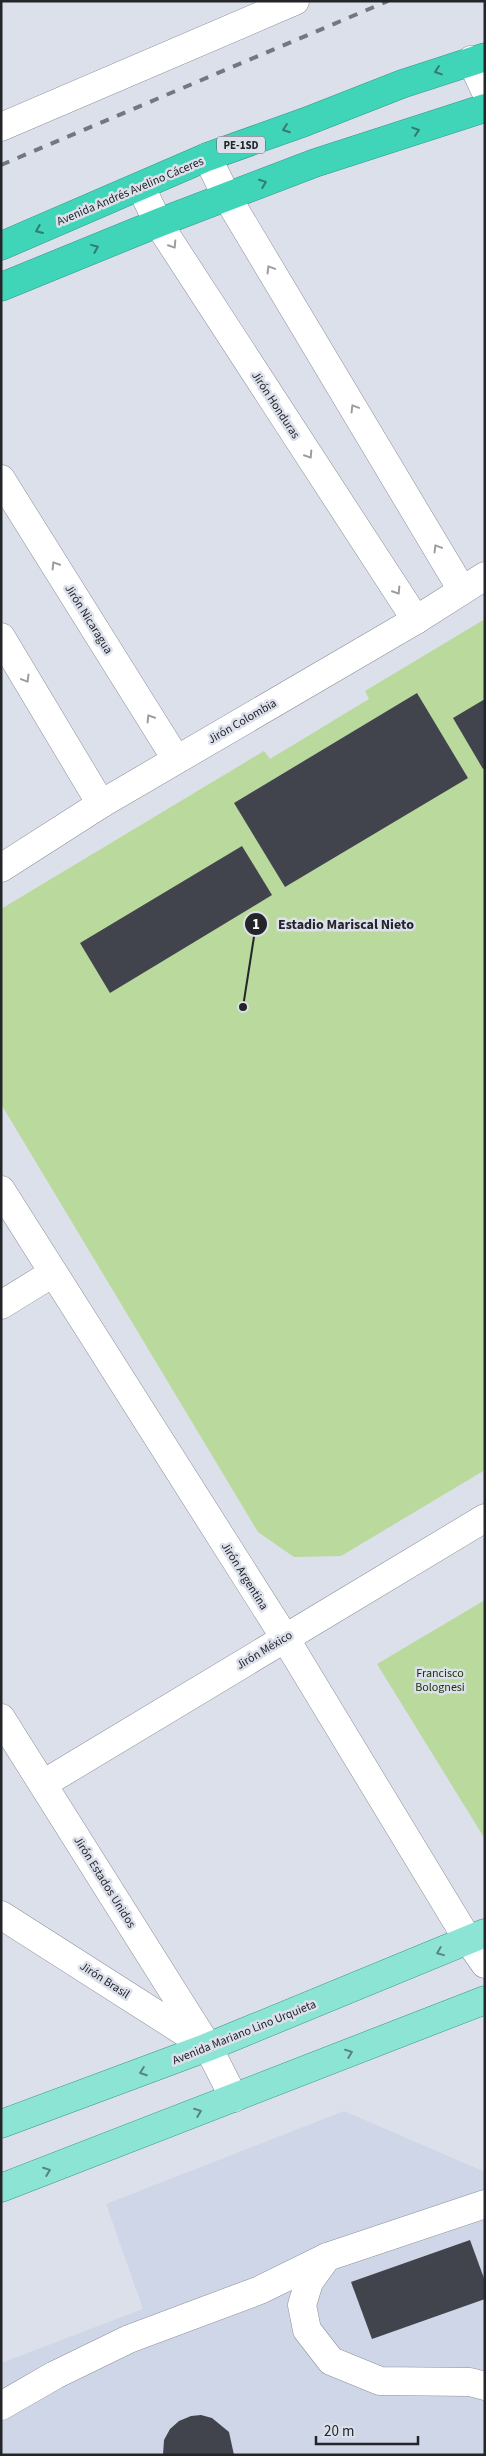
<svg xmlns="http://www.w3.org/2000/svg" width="486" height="2456" font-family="'Source Sans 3',sans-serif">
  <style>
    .built { fill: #cfd6e8 }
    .green { fill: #b9d99d }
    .building { fill: #41444d }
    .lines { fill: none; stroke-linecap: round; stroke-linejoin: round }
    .minor-casing { stroke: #8c909a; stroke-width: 29 }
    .major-casing { stroke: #369786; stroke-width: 29 }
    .highway-casing { stroke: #369786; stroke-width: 29 }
    .minor { stroke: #fff; stroke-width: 28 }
    .major { stroke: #8ce5d4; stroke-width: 28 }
    .highway { stroke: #40d4b8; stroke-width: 28 }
    .rail { stroke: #74777e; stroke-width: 4; stroke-dasharray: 9 9; stroke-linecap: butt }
    .oneway { stroke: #327c70 }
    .oneway2 { stroke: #9c9d9f }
    .oneway3 { stroke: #58857e }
    .labels { text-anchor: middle; stroke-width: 5; stroke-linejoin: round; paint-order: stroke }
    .shield { fill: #dbe0eb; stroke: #5b5d63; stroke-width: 1 }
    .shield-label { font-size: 11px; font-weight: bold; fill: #242529 }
    .street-label { font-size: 12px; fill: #242529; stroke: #dbe0eb }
    .park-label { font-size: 12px; fill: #1b3100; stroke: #dbe0eb }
    .leader { fill: none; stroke: #242529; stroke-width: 2 }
    .callout-dot { fill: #242529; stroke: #dbe0eb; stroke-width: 2 }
    .mark-label { font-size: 15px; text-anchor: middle; font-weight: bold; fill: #fff }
    .callout-label { font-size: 14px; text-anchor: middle; font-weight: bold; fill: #242529; stroke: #dbe0eb; stroke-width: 5; stroke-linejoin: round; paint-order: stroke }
  </style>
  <rect width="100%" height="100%" fill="#dbe0eb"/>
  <polygon class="built" points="344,2111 485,2172 485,2455 1,2455 1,2363 143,2309 106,2204"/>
  <g class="green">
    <polygon points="485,619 485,1470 341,1556 294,1557 258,1532 1,1104 1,909 264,751 270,759 369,699 365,691"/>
    <polygon points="485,1600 485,1839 377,1664"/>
  </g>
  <g class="building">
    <polygon points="417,693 468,778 285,887 234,803"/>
    <polygon points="485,699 485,768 483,769 453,718"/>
    <polygon points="242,846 272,895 110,993 80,943"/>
    <polygon points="470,2240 485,2281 485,2299 372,2339 351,2282"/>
    <polygon points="201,2415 212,2418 229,2432 234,2455 163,2455 164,2440 170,2429 179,2421 191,2416"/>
  </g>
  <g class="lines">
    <defs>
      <g id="minor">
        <polyline points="471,60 485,90"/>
        <polyline points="1,127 295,1"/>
        <polyline points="207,157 227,197 462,590"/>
        <polyline points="141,187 158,223 416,620"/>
        <polyline points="1,479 176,759"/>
        <polyline points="1,637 101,804"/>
        <polyline points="1,868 101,804 416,620 485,576"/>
        <polyline points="1,1190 285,1638 468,1940 485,1964"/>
        <polyline points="1,1305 53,1273"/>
        <polyline points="1,1718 208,2047 234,2098"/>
        <polyline points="43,1784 485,1518"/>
        <polyline points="1,1915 200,2042"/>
        <polyline points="327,2257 309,2282 302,2305 307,2330 331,2361 380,2381 470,2382 485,2386"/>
        <polyline points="1,2406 55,2375 129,2339 260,2290 327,2257 485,2204"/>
      </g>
      <g id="major">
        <polyline points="1,2124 208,2047 485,1933"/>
        <polyline points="1,2188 485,2000"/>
      </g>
      <g id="highway">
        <polyline points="1,246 207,157 305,122 402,84 485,57"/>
        <polyline points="1,287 158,223 315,163 485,108"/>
      </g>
    </defs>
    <use href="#minor" class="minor-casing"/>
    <use href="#major" class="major-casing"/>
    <use href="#highway" class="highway-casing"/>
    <use href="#minor" class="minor"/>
    <use href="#major" class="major"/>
    <use href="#highway" class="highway"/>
    <polyline class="rail" points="1,165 388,1"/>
  </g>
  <defs><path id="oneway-chevron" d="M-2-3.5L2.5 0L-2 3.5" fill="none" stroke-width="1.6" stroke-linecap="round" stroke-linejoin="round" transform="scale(1.25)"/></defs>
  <g class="oneway">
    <use href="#oneway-chevron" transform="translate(438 71) rotate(161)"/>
    <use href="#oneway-chevron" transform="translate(286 129) rotate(160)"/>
    <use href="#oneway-chevron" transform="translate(416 131) rotate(-18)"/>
    <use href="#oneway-chevron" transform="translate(263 183) rotate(-21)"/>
    <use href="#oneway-chevron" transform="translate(39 230) rotate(157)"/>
    <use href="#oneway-chevron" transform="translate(95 248) rotate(-22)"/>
  </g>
  <g class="oneway2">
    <use href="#oneway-chevron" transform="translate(173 245) rotate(57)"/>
    <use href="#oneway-chevron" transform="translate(270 269) rotate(-121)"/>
    <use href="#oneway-chevron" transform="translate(354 408) rotate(-121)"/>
    <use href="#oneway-chevron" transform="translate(309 455) rotate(57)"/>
    <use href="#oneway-chevron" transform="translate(437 548) rotate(-121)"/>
    <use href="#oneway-chevron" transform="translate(55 565) rotate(-122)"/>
    <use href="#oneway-chevron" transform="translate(397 591) rotate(57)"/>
    <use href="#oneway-chevron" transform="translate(26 679) rotate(59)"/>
    <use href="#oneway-chevron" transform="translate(150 718) rotate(-122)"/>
  </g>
  <g class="oneway3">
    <use href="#oneway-chevron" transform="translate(440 1952) rotate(158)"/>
    <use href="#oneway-chevron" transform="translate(349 2053) rotate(-21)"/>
    <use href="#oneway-chevron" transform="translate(143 2072) rotate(160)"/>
    <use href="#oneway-chevron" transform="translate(198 2112) rotate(-21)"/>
    <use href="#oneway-chevron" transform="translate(47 2171) rotate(-21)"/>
  </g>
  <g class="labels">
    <rect class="shield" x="217" y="136.5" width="48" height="17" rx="4"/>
    <g class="shield-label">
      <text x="241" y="149">PE-1SD</text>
    </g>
    <g class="street-label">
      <text transform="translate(130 191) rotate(-23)" y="4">Avenida Andrés Avelino Cáceres</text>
      <text transform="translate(276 405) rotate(57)" y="4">Jirón Honduras</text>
      <text transform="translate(89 619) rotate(58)" y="4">Jirón Nicaragua</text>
      <text transform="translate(242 721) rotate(-30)" y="4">Jirón Colombia</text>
      <text transform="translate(245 1576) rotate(58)" y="4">Jirón Argentina</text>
      <text transform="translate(264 1650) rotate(-31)" y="4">Jirón México</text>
      <text transform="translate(105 1882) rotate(58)" y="4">Jirón Estados Unidos</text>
      <text transform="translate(105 1980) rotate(33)" y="4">Jirón Brasil</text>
      <text transform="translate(244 2032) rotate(-22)" y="4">Avenida Mariano Lino Urquieta</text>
    </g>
    <g class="park-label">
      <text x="440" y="1677">Francisco<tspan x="440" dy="14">Bolognesi</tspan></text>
    </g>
  </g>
  <path class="leader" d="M243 1007L256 924"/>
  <g class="callout-dot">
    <circle cx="243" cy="1007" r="5"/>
    <circle cx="256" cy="924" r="12"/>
  </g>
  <g class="mark-label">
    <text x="256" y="929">1</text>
  </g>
  <g class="callout-label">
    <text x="346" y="929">Estadio Mariscal Nieto</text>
  </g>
  <rect width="486" height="2456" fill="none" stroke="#242529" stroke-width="5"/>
  <path d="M316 2436v8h102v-8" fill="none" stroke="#242529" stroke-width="2.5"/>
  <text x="324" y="2436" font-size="15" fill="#242529" stroke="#dbe0eb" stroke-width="4" paint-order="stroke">20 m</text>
</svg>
